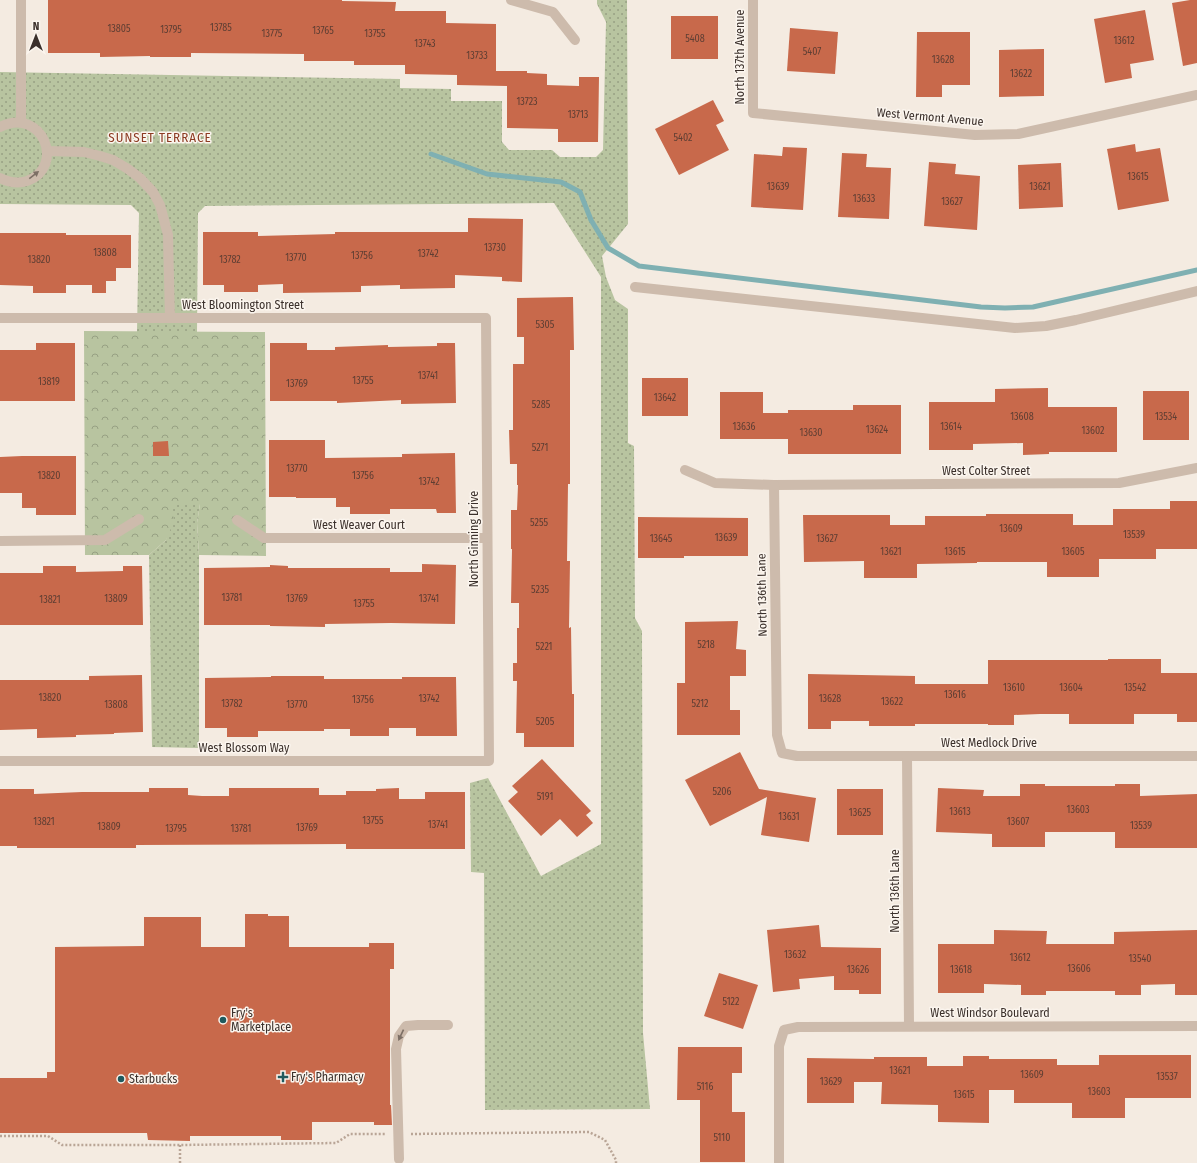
<svg xmlns="http://www.w3.org/2000/svg" width="1197" height="1163" font-family="'Fira Sans Condensed',sans-serif">
  <style>
    .grass { fill: url(#grass-dots) }
    .park { fill: url(#park-crowns) }
    .lines { fill: none; stroke-linecap: round; stroke-linejoin: round }
    .stream { stroke: #7fb0b2; stroke-width: 5 }
    .building { fill: #c8694b }
    .path { stroke: #b9a596; stroke-width: 2.5; stroke-dasharray: 2 2; stroke-linecap: butt }
    .service { stroke: #cdbbac; stroke-width: 10 }
    .minor { stroke: #cdbbac; stroke-width: 10 }
    .oneway { fill: #7d6f65 }
    .poi-dot { fill: #1f5a5e; stroke: #fbf5ee; stroke-width: 1.5 }
    .labels { text-anchor: middle; stroke-width: 3; stroke-linejoin: round; paint-order: stroke }
    .number-label { font-size: 10px; fill: #5e3e33 }
    .street-label { font-size: 12px; fill: #3b302b; stroke: #fbf5ee }
    .poi-label { font-size: 12px; fill: #3b302b; stroke: #fbf5ee; text-anchor: start }
    .neighbourhood-label { font-size: 13px; letter-spacing: 1px; fill: #8c3b22; stroke: #fbf5ee }
  </style>
  <defs>
    <pattern id="grass-dots" width="8" height="8" patternUnits="userSpaceOnUse"><rect width="8" height="8" fill="#b8c4a0"/><path d="M2 2h.1M6 6h.1" fill="none" stroke="#97a083" stroke-width="1.8" stroke-linecap="round"/></pattern>
    <pattern id="park-crowns" width="20" height="18" patternUnits="userSpaceOnUse"><rect width="20" height="18" fill="#b8c4a0"/><path d="M2 6a3 3 0 1 1 6 0M12 15a3 3 0 1 1 6 0" fill="none" stroke="#97a083"/></pattern>
  </defs>
  <rect width="100%" height="100%" fill="#f4ebe1"/>
  <g class="grass">
    <polygon points="597,0 627,0 628,224 602,256 606,277 615,300 628,309 628,443 634,446 635,618 642,631 643,1033 650,1109 485,1110 484,873 471,872 470,783 488,778 541,876 601,844 601,277 554,203 205,206 198,213 197,332 137,332 139,213 131,205 0,204 0,72 400,79 400,88 451,89 451,101 502,101 502,142 509,150 552,150 560,157 596,157 603,150 606,22 597,4"/>
    <polygon points="171,504 200,504 197,523 199,555 199,748 152,747 149,555 166,540"/>
  </g>
  <polygon class="park" points="84,331 265,332 266,556 199,555 197,523 200,504 171,504 174,521 166,540 149,555 85,555"/>
  <g class="lines">
    <polyline class="stream" points="431,154 487,174 561,182 580,192 591,220 608,248 639,266 981,307 1005,308 1033,307 1197,270"/>
  </g>
  <g class="building">
    <polygon points="48,0 342,0 342,1 396,2 395,11 446,11 446,23 496,24 496,71 527,71 527,73 547,74 547,85 579,86 579,77 599,77 598,142 558,142 558,129 507,128 507,86 457,85 457,75 405,74 405,65 354,65 354,61 304,61 304,54 191,53 191,57 150,57 150,56 100,57 100,53 48,53"/>
    <polygon points="1190,0 1197,0 1197,63 1183,66 1172,3"/>
    <polygon points="1145,10 1154,60 1130,64 1132,78 1105,83 1094,19"/>
    <rect x="671" y="16" width="47" height="43"/>
    <polygon points="790,28 838,32 835,74 787,71"/>
    <polygon points="917,32 970,32 970,85 942,85 942,97 916,97"/>
    <polygon points="1044,49 1044,96 999,97 999,50"/>
    <polygon points="713,100 724,121 716,125 729,150 679,175 655,129"/>
    <polygon points="1135,144 1136,152 1160,148 1169,201 1118,210 1107,149"/>
    <polygon points="783,147 807,148 803,210 751,207 754,154 782,156"/>
    <polygon points="842,153 867,154 866,167 891,168 889,219 838,217"/>
    <polygon points="929,162 956,164 955,174 980,176 977,230 924,226"/>
    <polygon points="1061,163 1063,207 1019,209 1018,165"/>
    <polygon points="468,218 523,219 522,282 502,281 502,277 455,275 455,288 400,289 400,285 361,286 361,292 283,293 283,284 258,285 258,292 224,292 224,285 203,285 203,232 258,232 258,236 335,234 335,232 468,232"/>
    <polygon points="0,233 66,233 66,235 131,235 131,268 116,268 116,281 106,281 106,293 92,293 92,285 66,285 66,293 33,293 33,286 0,285"/>
    <polygon points="573,297 574,350 570,350 570,484 568,484 567,561 570,561 569,628 571,627 572,694 574,694 574,747 524,747 524,733 516,733 517,681 513,681 513,663 517,663 517,628 519,628 519,603 511,603 512,549 511,549 511,510 517,510 518,485 517,485 517,464 510,464 509,430 513,430 513,364 524,364 524,337 517,337 517,298"/>
    <polygon points="36,343 75,343 75,401 0,401 0,350 36,350"/>
    <polygon points="270,343 307,343 307,350 335,350 335,347 388,345 388,347 437,346 437,343 455,343 456,403 401,404 401,400 337,403 337,401 270,401"/>
    <rect x="642" y="378" width="46" height="38"/>
    <polygon points="1048,388 1048,407 1117,407 1117,452 1049,452 1049,454 1023,455 1023,443 973,444 973,450 929,450 929,402 995,402 995,389"/>
    <rect x="1143" y="391" width="46" height="49"/>
    <polygon points="720,392 763,392 763,413 788,413 788,410 853,410 853,405 901,405 901,454 788,454 788,439 720,439"/>
    <polygon points="269,440 325,440 325,458 402,457 402,454 455,453 456,513 437,513 436,509 390,509 390,514 350,514 350,507 336,507 336,498 296,498 296,497 269,497"/>
    <polygon points="168,441 169,456 153,456 153,442"/>
    <polygon points="22,456 76,456 76,515 36,515 36,508 22,508 22,493 0,493 0,457"/>
    <polygon points="1170,501 1197,501 1197,549 1156,549 1156,559 1099,559 1099,577 1047,577 1047,562 977,562 977,563 917,564 917,578 864,578 864,561 804,562 803,515 890,515 890,525 925,525 925,516 986,516 986,514 1073,514 1073,525 1113,525 1113,509 1170,509"/>
    <polygon points="638,517 748,518 748,556 684,556 684,558 638,558"/>
    <polygon points="422,564 456,565 455,624 391,623 325,624 325,627 270,626 270,625 204,625 204,568 270,567 270,565 288,566 288,568 390,568 390,572 422,572"/>
    <polygon points="43,566 76,566 76,572 123,571 123,566 142,566 143,625 0,625 0,573 43,573"/>
    <polygon points="738,621 736,649 746,650 746,676 730,676 730,710 740,710 740,735 677,735 677,683 685,683 685,622"/>
    <polygon points="1108,659 1161,659 1161,673 1197,673 1197,722 1177,722 1177,714 1134,714 1134,724 1069,724 1069,714 1040,714 1014,715 1014,725 988,725 988,724 915,724 915,726 869,726 869,721 831,721 831,729 808,729 808,674 915,676 915,684 988,684 988,660 1108,660"/>
    <polygon points="142,675 143,732 114,733 114,734 76,735 76,737 37,738 37,729 0,730 0,680 89,680 89,676"/>
    <polygon points="271,676 324,676 324,679 402,679 402,677 456,677 457,736 416,736 416,728 389,728 389,736 350,736 350,729 324,729 324,731 258,731 258,737 227,737 227,728 205,728 205,678 271,677"/>
    <polygon points="740,752 759,789 816,798 809,842 761,835 767,797 710,826 685,780"/>
    <polygon points="542,759 591,811 586,815 593,823 577,837 560,819 541,836 508,801 518,792 512,786"/>
    <polygon points="1020,784 1045,784 1045,786 1115,786 1115,784 1140,784 1140,796 1197,794 1197,848 1115,848 1115,832 1045,832 1045,847 992,847 992,834 936,832 938,788 984,790 983,796 1020,796"/>
    <polygon points="149,788 188,788 188,795 202,796 229,796 229,788 319,788 319,795 346,795 346,791 376,791 376,789 399,788 399,799 425,799 425,792 465,792 465,849 346,849 346,844 136,845 136,848 17,848 17,846 0,846 0,789 34,789 34,794 82,792 149,792"/>
    <rect x="837" y="789" width="46" height="46"/>
    <polygon points="245,914 268,914 268,916 289,916 289,947 369,947 369,943 394,943 394,969 390,969 390,1105 391,1105 392,1125 374,1125 374,1122 312,1122 312,1140 281,1140 281,1136 190,1136 190,1141 148,1140 147,1133 0,1133 0,1078 47,1078 47,1072 55,1072 55,947 144,946 144,917 201,917 201,947 245,947"/>
    <polygon points="819,925 821,947 881,948 881,994 859,994 859,990 834,990 834,976 799,979 800,989 773,992 767,930"/>
    <polygon points="994,930 1047,931 1046,944 1114,944 1114,932 1197,930 1197,995 1175,995 1175,984 1141,985 1141,995 1115,995 1115,991 1046,991 1046,995 1021,995 1021,985 984,984 984,993 938,993 938,944 994,944"/>
    <polygon points="719,973 758,985 743,1029 704,1016"/>
    <polygon points="678,1047 742,1047 742,1073 732,1073 732,1112 745,1112 745,1162 700,1162 700,1100 677,1100"/>
    <polygon points="1099,1055 1191,1055 1191,1098 1125,1098 1125,1118 1072,1118 1072,1103 1014,1103 1014,1090 989,1090 989,1123 938,1122 938,1105 881,1104 882,1082 854,1082 854,1103 807,1103 807,1058 874,1059 874,1057 927,1057 927,1066 963,1066 963,1056 989,1056 989,1059 1057,1059 1057,1065 1099,1065"/>
  </g>
  <g class="lines">
    <g class="path">
      <polyline points="411,1134 589,1132 605,1140 616,1160 616,1163"/>
      <polyline points="0,1136 48,1136 62,1145 180,1145 336,1143 350,1134 386,1134"/>
      <polyline points="180,1163 180,1145"/>
    </g>
    <g class="service">
      <polyline points="635,287 1015,328 1046,326 1076,320 1197,291"/>
      <polyline points="399,1159 396,1049 399,1036 406,1026 418,1025 448,1025"/>
    </g>
    <g class="minor">
      <polyline points="511,0 553,12 575,40"/>
      <polyline points="753,0 753,113 975,135 1018,134 1197,95"/>
      <polyline points="21,122 21,0"/>
      <path d="M0,127C43,106 66,167 27,181C17,184 8,182 0,178"/>
      <polyline points="47,151 84,152 100,156 113,160 128,169 140,178 153,192 160,205 168,235 170,318"/>
      <polyline points="0,318 486,318 489,761 0,761"/>
      <polyline points="685,470 715,483 774,485 1119,483 1197,468"/>
      <polyline points="774,485 777,735 782,753 797,756 1197,756"/>
      <polyline points="237,520 264,538 487,538"/>
      <polyline points="0,541 105,540 139,519"/>
      <polyline points="907,756 909,1026"/>
      <polyline points="779,1163 779,1046 784,1030 798,1027 1197,1026"/>
    </g>
  </g>
  <defs><path id="oneway-solid" d="M-6-.8H1V-3.2L6.5 0L1 3.2V.8H-6Z"/></defs>
  <g class="oneway">
    <use href="#oneway-solid" transform="translate(34 175) rotate(-38)"/>
    <use href="#oneway-solid" transform="translate(401 1035) rotate(115)"/>
  </g>
  <g class="poi-dot">
    <circle cx="223" cy="1020" r="4"/>
    <path d="M281 1071h4v4h4v4h-4v4h-4v-4h-4v-4h4z"/>
    <circle cx="121" cy="1079" r="4"/>
  </g>
  <g class="labels">
    <g class="number-label">
      <text x="221" y="31">13785</text>
      <text x="119" y="32">13805</text>
      <text x="171" y="33">13795</text>
      <text x="323" y="34">13765</text>
      <text x="272" y="37">13775</text>
      <text x="375" y="37">13755</text>
      <text x="695" y="42">5408</text>
      <text x="1124" y="44">13612</text>
      <text x="425" y="47">13743</text>
      <text x="812" y="55">5407</text>
      <text x="477" y="59">13733</text>
      <text x="943" y="63">13628</text>
      <text x="1021" y="77">13622</text>
      <text x="527" y="105">13723</text>
      <text x="578" y="118">13713</text>
      <text x="683" y="141">5402</text>
      <text x="1138" y="180">13615</text>
      <text x="778" y="190">13639</text>
      <text x="1040" y="190">13621</text>
      <text x="864" y="202">13633</text>
      <text x="952" y="205">13627</text>
      <text x="495" y="251">13730</text>
      <text x="105" y="256">13808</text>
      <text x="428" y="257">13742</text>
      <text x="362" y="259">13756</text>
      <text x="296" y="261">13770</text>
      <text x="39" y="263">13820</text>
      <text x="230" y="263">13782</text>
      <text x="545" y="328">5305</text>
      <text x="428" y="379">13741</text>
      <text x="363" y="384">13755</text>
      <text x="49" y="385">13819</text>
      <text x="297" y="387">13769</text>
      <text x="665" y="401">13642</text>
      <text x="541" y="408">5285</text>
      <text x="1022" y="420">13608</text>
      <text x="1166" y="420">13534</text>
      <text x="744" y="430">13636</text>
      <text x="951" y="430">13614</text>
      <text x="877" y="433">13624</text>
      <text x="1093" y="434">13602</text>
      <text x="811" y="436">13630</text>
      <text x="540" y="451">5271</text>
      <text x="297" y="472">13770</text>
      <text x="49" y="479">13820</text>
      <text x="363" y="479">13756</text>
      <text x="429" y="485">13742</text>
      <text x="539" y="526">5255</text>
      <text x="1011" y="532">13609</text>
      <text x="1134" y="538">13539</text>
      <text x="726" y="541">13639</text>
      <text x="661" y="542">13645</text>
      <text x="827" y="542">13627</text>
      <text x="891" y="555">13621</text>
      <text x="955" y="555">13615</text>
      <text x="1073" y="555">13605</text>
      <text x="540" y="593">5235</text>
      <text x="232" y="601">13781</text>
      <text x="116" y="602">13809</text>
      <text x="297" y="602">13769</text>
      <text x="429" y="602">13741</text>
      <text x="50" y="603">13821</text>
      <text x="364" y="607">13755</text>
      <text x="706" y="648">5218</text>
      <text x="544" y="650">5221</text>
      <text x="1014" y="691">13610</text>
      <text x="1071" y="691">13604</text>
      <text x="1135" y="691">13542</text>
      <text x="955" y="698">13616</text>
      <text x="50" y="701">13820</text>
      <text x="429" y="702">13742</text>
      <text x="830" y="702">13628</text>
      <text x="363" y="703">13756</text>
      <text x="892" y="705">13622</text>
      <text x="232" y="707">13782</text>
      <text x="700" y="707">5212</text>
      <text x="116" y="708">13808</text>
      <text x="297" y="708">13770</text>
      <text x="545" y="725">5205</text>
      <text x="722" y="795">5206</text>
      <text x="545" y="800">5191</text>
      <text x="1078" y="813">13603</text>
      <text x="960" y="815">13613</text>
      <text x="860" y="816">13625</text>
      <text x="789" y="820">13631</text>
      <text x="373" y="824">13755</text>
      <text x="44" y="825">13821</text>
      <text x="1018" y="825">13607</text>
      <text x="438" y="828">13741</text>
      <text x="1141" y="829">13539</text>
      <text x="109" y="830">13809</text>
      <text x="307" y="831">13769</text>
      <text x="176" y="832">13795</text>
      <text x="241" y="832">13781</text>
      <text x="795" y="958">13632</text>
      <text x="1020" y="961">13612</text>
      <text x="1140" y="962">13540</text>
      <text x="1079" y="972">13606</text>
      <text x="858" y="973">13626</text>
      <text x="961" y="973">13618</text>
      <text x="731" y="1005">5122</text>
      <text x="900" y="1074">13621</text>
      <text x="1032" y="1078">13609</text>
      <text x="1167" y="1080">13537</text>
      <text x="831" y="1085">13629</text>
      <text x="705" y="1090">5116</text>
      <text x="1099" y="1095">13603</text>
      <text x="964" y="1098">13615</text>
      <text x="722" y="1141">5110</text>
    </g>
    <g class="street-label">
      <text transform="translate(740 57) rotate(-90)" y="4">North 137th Avenue</text>
      <text transform="translate(930 117) rotate(5)" y="4">West Vermont Avenue</text>
      <text x="243" y="309">West Bloomington Street</text>
      <text x="986" y="475">West Colter Street</text>
      <text x="359" y="529">West Weaver Court</text>
      <text transform="translate(474 539) rotate(-90)" y="4">North Ginning Drive</text>
      <text transform="translate(762 595) rotate(-91)" y="4">North 136th Lane</text>
      <text x="989" y="747">West Medlock Drive</text>
      <text x="244" y="752">West Blossom Way</text>
      <text transform="translate(895 891) rotate(-90)" y="4">North 136th Lane</text>
      <text x="990" y="1017">West Windsor Boulevard</text>
    </g>
    <g class="poi-label">
      <text x="231" y="1017">Fry's<tspan x="231" dy="14">Marketplace</tspan></text>
      <text x="291" y="1081">Fry's Pharmacy</text>
      <text x="129" y="1083">Starbucks</text>
    </g>
    <g class="neighbourhood-label">
      <text x="160" y="142">SUNSET TERRACE</text>
    </g>
  </g>
  <g transform="translate(36 36)" stroke="#fbf5ee" stroke-width="3" paint-order="stroke">
  <path d="M0-3L7 15L0 10L-7 15Z" fill="#3b302b"/>
  <text y="-6" font-size="11" font-weight="bold" text-anchor="middle" fill="#3b302b">N</text>
  </g>
</svg>
